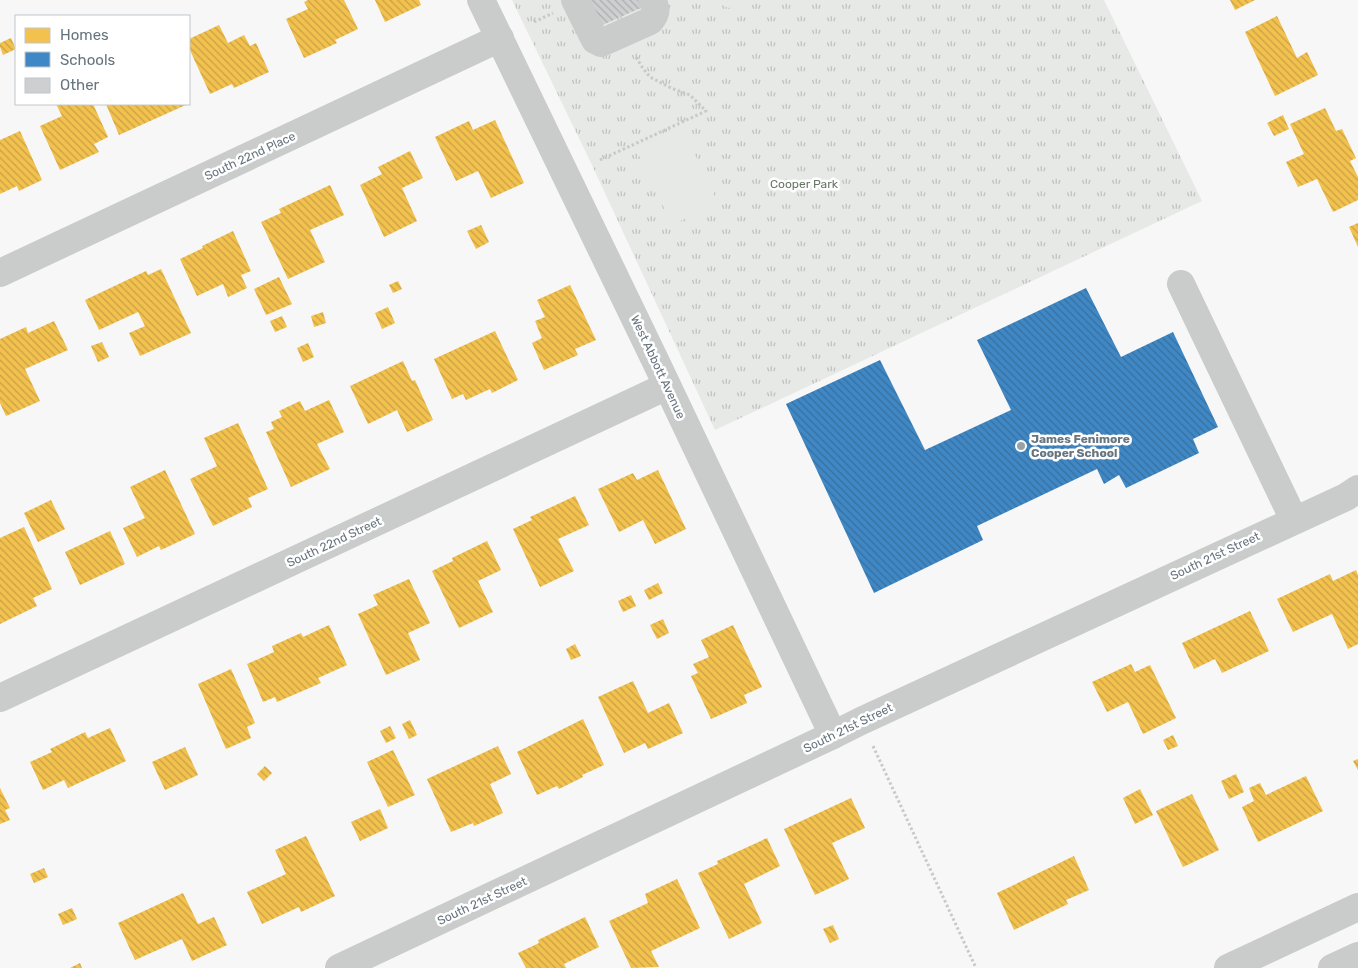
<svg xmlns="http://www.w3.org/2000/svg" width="1358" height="968" font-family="Rubik,sans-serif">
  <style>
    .grass { fill: url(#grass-tufts) }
    .pitch { fill: #e6e9e5 }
    .homes { fill: url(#homes-back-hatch) }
    .schools { fill: url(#schools-back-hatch) }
    .building { fill: url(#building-back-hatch) }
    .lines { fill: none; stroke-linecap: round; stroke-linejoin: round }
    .path { stroke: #c8c9ca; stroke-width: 3; stroke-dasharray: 2.5 2.5; stroke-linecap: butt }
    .minor { stroke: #cacccc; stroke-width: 28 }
    .poi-dot { fill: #99a2a8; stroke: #fff; stroke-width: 2 }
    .labels { text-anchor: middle; stroke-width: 5; stroke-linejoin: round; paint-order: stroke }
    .street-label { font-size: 12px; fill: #66747e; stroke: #fff }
    .park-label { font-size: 12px; fill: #687765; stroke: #fff }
    .poi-label { font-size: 12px; font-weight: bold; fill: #66747e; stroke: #fff; text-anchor: start }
  </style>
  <defs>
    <pattern id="grass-tufts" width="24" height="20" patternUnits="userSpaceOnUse" patternTransform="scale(1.25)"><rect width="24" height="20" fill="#e6e9e5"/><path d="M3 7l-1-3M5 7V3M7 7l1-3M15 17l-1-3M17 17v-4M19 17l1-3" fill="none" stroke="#bec1bf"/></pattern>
    <pattern id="homes-back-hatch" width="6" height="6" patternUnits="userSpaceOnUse" patternTransform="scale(1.25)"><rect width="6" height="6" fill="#f2c14e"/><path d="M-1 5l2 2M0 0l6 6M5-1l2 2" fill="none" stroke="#c8a146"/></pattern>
    <pattern id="schools-back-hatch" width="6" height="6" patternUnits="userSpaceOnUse" patternTransform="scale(1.25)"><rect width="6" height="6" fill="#3f88c5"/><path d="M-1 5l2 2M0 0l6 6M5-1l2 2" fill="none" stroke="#376f9d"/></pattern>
    <pattern id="building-back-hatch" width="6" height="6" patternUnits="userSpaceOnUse" patternTransform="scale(1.25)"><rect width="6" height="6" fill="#cecfd0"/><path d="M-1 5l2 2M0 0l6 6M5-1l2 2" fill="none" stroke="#abadae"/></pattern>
  </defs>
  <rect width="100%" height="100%" fill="#f7f7f7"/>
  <polygon class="grass" points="512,0 1104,0 1202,201 715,430 591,163"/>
  <g class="pitch">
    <polygon points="709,0 747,0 729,8"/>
    <polygon points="681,125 718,203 672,225 635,147"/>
  </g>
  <g class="homes">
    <polygon points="308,0 344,0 358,29 335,40 337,43 304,58 286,19 308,9 304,2"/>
    <polygon points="375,0 419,0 421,5 385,22"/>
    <polygon points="1230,0 1255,0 1235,10"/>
    <polygon points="1277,16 1297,58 1307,52 1318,75 1275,96 1245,32"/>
    <polygon points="219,25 228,43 244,35 250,46 256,43 269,72 234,88 232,84 210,94 189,48 189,39"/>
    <polygon points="11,38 16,49 3,55 0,47 0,43"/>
    <polygon points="56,104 93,104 108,137 94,144 99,152 60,170 40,126 62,116"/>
    <polygon points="106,104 188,104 119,135"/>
    <polygon points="1325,108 1336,131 1342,129 1356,158 1350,161 1358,177 1358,200 1333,212 1317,179 1298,187 1286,162 1304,154 1290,124"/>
    <polygon points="1283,115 1289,129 1274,136 1267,123"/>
    <polygon points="495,120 524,183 491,198 478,171 456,181 435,137 469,121 473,130"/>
    <polygon points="20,131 42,180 19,191 17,186 0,194 0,140"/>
    <polygon points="410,151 423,178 402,188 417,221 384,237 360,185 382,174 378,167"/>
    <polygon points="330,185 344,215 310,230 325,262 288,279 261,222 281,213 279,209"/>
    <polygon points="1358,223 1358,247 1349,227"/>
    <polygon points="481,225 489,242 476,249 467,231"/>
    <polygon points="233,231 251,271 241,275 247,288 228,297 223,284 197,296 180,259 203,248 202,246"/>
    <polygon points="161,269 191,333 140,356 129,333 145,326 138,312 99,330 85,300 146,271 148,275"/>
    <polygon points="279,277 292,304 266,315 254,289"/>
    <polygon points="398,281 402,289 393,293 389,285"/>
    <polygon points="570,285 596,340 575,349 578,355 544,370 532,343 542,338 535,321 545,317 537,300"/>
    <polygon points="388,307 395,323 382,329 375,313"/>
    <polygon points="323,312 326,323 314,327 311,316"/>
    <polygon points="282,316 287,327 275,332 270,321"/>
    <polygon points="54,321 68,350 25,369 40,401 6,416 0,403 0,339 26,327 28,333"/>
    <polygon points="495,331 518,380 492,393 490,389 466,400 463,394 452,399 434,359"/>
    <polygon points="102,342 109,357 98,362 91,346"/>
    <polygon points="308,343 314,357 303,362 297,348"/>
    <polygon points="403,361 412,381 415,380 433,420 407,432 397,410 368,424 350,386"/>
    <polygon points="329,400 344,432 317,444 330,469 291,487 266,432 274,429 271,422 282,417 279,411 300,401 305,411"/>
    <polygon points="238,423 268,489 248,498 252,507 213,526 190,479 217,466 204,438"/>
    <polygon points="165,470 195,534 161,550 159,546 137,557 123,528 145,518 130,487"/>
    <polygon points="658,470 686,529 655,544 643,520 619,532 598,489 633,473 637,480"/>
    <polygon points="575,496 589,525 558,539 574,571 540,587 513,529 532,520 530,517"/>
    <polygon points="51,500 65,529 38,542 24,513"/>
    <polygon points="24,527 52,589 33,598 37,606 0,624 0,538"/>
    <polygon points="110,531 125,564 80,585 65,552"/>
    <polygon points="487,541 501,570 478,581 493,612 459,628 432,571 453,561 452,558"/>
    <polygon points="1356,570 1358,575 1358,644 1348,649 1332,614 1293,632 1277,599 1330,574 1333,581"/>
    <polygon points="409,579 430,623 408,633 420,660 386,675 358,614 378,605 373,595"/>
    <polygon points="658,583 663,593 649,600 644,590"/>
    <polygon points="631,595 636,606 623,612 618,601"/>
    <polygon points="1250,611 1269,651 1222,673 1215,659 1194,669 1182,643"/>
    <polygon points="663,619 669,633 657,639 650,625"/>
    <polygon points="329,625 347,665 318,678 321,683 277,702 275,697 263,702 247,664 274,652 272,646 301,633 303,637"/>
    <polygon points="733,625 762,687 744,695 747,703 711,719 691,676 698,673 693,664 709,657 701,640"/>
    <polygon points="575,644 581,656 571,660 566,649"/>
    <polygon points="1131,664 1135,672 1150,665 1176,718 1143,734 1128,702 1107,712 1092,682"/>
    <polygon points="231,669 255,723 247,727 251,738 226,749 198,684"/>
    <polygon points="633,681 648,713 669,703 683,733 648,749 645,743 624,753 598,697"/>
    <polygon points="583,719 604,765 582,775 583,777 559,789 557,786 537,795 517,752"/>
    <polygon points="410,720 417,735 409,739 402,724"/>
    <polygon points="390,726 396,738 386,743 380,731"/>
    <polygon points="110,728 126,761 68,788 64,780 43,790 30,762 52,752 50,749 85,732 88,738"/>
    <polygon points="1173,735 1178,746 1168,750 1163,740"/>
    <polygon points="498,746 511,774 490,784 503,813 474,826 473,823 451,832 427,779"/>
    <polygon points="185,747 198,775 165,790 152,762"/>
    <polygon points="393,750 415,795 388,807 367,762"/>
    <polygon points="1358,759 1358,770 1353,761"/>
    <polygon points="265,766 272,773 264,781 257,774"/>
    <polygon points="1236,774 1244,792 1229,799 1221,781"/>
    <polygon points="1306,776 1323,811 1258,842 1242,807 1254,801 1249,788 1260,783 1266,795"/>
    <polygon points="0,788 10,808 5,810 10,820 0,824"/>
    <polygon points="1140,789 1153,815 1135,824 1123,798"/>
    <polygon points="1192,794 1219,850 1183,867 1156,811"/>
    <polygon points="851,798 865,828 832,843 849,879 815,895 784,829"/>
    <polygon points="380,809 388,828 360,841 351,822"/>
    <polygon points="306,836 335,896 301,912 299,907 262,924 247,892 286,874 275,850"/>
    <polygon points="767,838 780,866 744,884 762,923 729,939 698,873 718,864 717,861"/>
    <polygon points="1074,856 1089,890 1066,900 1068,904 1014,930 997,893"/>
    <polygon points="44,868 48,877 34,883 30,874"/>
    <polygon points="677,879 700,928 651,951 659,967 631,968 609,921 648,903 645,894"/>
    <polygon points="183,893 198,924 214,917 227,945 192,961 182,939 135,960 118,923"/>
    <polygon points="72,908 77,919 63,925 58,914"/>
    <polygon points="585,917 599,947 564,964 566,968 526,968 518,953 539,943 538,940"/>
    <polygon points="833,925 839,939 830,943 823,929"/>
    <polygon points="80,963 82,968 70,968"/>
  </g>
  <polygon class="schools" points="1086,288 1121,357 1173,332 1218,427 1193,439 1199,453 1126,488 1119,475 1104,484 1097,469 977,526 983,540 874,593 786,404 880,360 925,450 1011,410 977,340"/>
  <polygon class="building" points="582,0 640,0 643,7 596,28"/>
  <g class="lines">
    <g class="path">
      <polyline points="534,22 553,13"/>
      <polyline points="600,160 706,111 690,95 671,88 650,77 642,67 636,57"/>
      <polyline points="873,746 976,968"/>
    </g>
    <g class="minor">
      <polyline points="481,0 655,360 833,735"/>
      <path d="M575,0L595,40L601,43L650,21C657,13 657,9 652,0"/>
      <polyline points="0,273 500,38"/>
      <polyline points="1181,284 1294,520"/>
      <polyline points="0,698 667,386"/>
      <polyline points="339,968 833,735 861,721 1346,497 1358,489"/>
      <polyline points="1228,968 1358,907"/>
      <polyline points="1332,968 1358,956"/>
    </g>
  </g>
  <circle class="poi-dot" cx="1021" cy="446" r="5"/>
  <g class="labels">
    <g class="street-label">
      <text transform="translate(250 156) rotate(-25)" y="4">South 22nd Place</text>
      <text transform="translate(658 367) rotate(65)" y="4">West Abbott Avenue</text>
      <text transform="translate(334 542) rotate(-25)" y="4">South 22nd Street</text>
      <text transform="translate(1215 556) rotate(-25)" y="4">South 21st Street</text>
      <text transform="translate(848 728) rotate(-26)" y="4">South 21st Street</text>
      <text transform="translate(482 901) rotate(-25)" y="4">South 21st Street</text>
    </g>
    <g class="park-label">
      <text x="804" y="188">Cooper Park</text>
    </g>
    <g class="poi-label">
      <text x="1031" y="443">James Fenimore<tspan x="1031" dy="14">Cooper School</tspan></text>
    </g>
  </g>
  <rect x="15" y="15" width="175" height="90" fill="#ffffff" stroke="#c2c7cb"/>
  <rect x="25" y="28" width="25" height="15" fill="#f2c14e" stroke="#c2c7cb"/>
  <text x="60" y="40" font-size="15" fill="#66747e">Homes</text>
  <rect x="25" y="52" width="25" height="15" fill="#3f88c5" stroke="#c2c7cb"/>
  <text x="60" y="65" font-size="15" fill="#66747e">Schools</text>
  <rect x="25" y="78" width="25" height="15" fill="#cecfd0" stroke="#c2c7cb"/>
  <text x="60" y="90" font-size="15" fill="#66747e">Other</text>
</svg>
